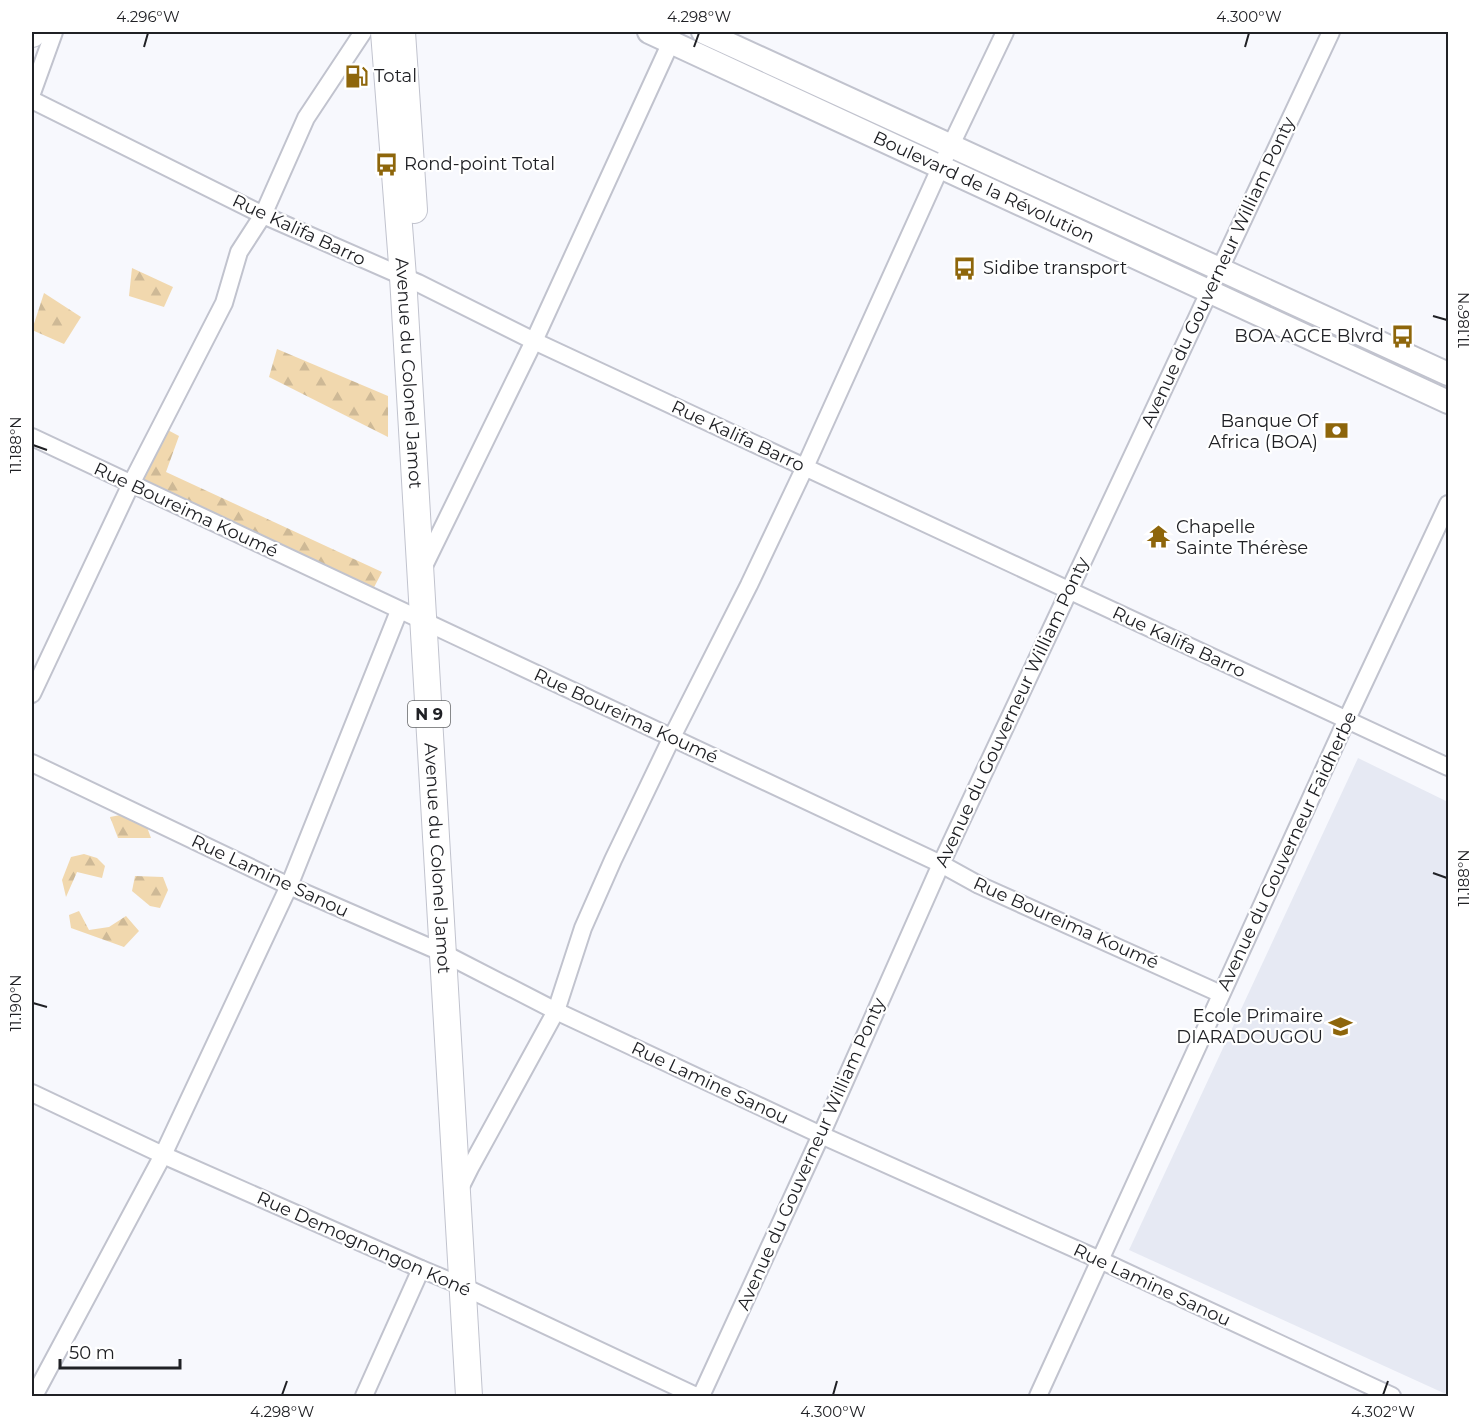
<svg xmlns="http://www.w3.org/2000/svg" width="1480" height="1428" font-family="Montserrat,sans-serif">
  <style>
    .built { fill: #e6e9f3 }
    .forest { fill: url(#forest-firs) }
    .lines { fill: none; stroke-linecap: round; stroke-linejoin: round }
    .street-casing { stroke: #c1c3ce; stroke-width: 20 }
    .secondary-casing { stroke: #c1c3ce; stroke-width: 26 }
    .primary-casing { stroke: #c1c3ce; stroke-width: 28 }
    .street { stroke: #fff; stroke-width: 16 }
    .secondary { stroke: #fff; stroke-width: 22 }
    .primary { stroke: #fff; stroke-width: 26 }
    .ticks { fill: none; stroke: #202125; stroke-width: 2 }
    .labels { text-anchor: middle; stroke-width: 4.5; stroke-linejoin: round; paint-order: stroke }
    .shield { fill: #fff; stroke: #636466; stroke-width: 1.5 }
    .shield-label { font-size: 16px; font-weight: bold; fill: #202125 }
    .poi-label { font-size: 18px; fill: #202125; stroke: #fff; text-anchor: start }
    .street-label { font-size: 18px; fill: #202125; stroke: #fff }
    .neatline { fill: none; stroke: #202125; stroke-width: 2 }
    .ticks-label { font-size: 15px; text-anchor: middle; fill: #202125 }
  </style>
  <defs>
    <pattern id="forest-firs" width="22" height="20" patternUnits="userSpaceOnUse" patternTransform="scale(1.5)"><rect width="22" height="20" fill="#f1d8ae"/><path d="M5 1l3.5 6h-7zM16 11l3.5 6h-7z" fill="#ceb996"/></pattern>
  </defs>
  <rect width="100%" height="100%" fill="#f7f8fd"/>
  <polygon class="built" points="1358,758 1448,802 1448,1395 1129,1250"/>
  <g class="forest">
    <polygon points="132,268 173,287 164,307 129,296"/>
    <polygon points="44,293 81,317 64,344 32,330"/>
    <polygon points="277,349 388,396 388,437 269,377"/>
    <polygon points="164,428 179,436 166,472 382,572 370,595 136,481"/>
    <polygon points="141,811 151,838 118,838 110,817"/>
    <polygon points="84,854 97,858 105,866 102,878 77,872 66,897 62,880 71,857"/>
    <polygon points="135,876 163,877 168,890 160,908 150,906 132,891"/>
    <polygon points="79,911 89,930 109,927 126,916 139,931 124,947 71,928 69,915"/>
  </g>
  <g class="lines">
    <defs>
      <g id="street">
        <polyline points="32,93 54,32"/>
        <polyline points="32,100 263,215 418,283 534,341 1448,767"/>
        <polyline points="32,437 941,864 979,885 1221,994"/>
        <polyline points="422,570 534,341 671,42"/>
        <polyline points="32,694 131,484 224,303 239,252 263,215 306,118 363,32"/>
        <polyline points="32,763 289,886 443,953 556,1011 821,1135 1100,1260 1392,1396"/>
        <polyline points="32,1093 163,1155 421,1269 462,1286 696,1396"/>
        <polyline points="460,1188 470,1168 556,1011 583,928 613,860 672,737 749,585 805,467 941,166 1005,32"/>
        <polyline points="34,1396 163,1155 289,886 399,611"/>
        <polyline points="364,1396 421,1269"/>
        <polyline points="701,1396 821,1135 941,864 1331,32"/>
        <polyline points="1038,1396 1347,719 1448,504"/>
      </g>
      <g id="secondary">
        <path id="s1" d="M649,32L1448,402"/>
        <polyline points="703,32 1448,374"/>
      </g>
      <g id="primary">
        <path id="s2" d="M384,32L403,277L469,1396"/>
        <polyline points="402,32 414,210"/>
        <polyline points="32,34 34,32"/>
      </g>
    </defs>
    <use href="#street" class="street-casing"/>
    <use href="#secondary" class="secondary-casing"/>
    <use href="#primary" class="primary-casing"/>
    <use href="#street" class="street"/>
    <use href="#secondary" class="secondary"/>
    <use href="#primary" class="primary"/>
  </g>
  <path class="ticks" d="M144,47L148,33M694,47L699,33M1245,47L1249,33M1433,316L1447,320M33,445L47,450M1433,873L1447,878M33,1003L47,1007M282,1395L287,1381M833,1395L837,1381M1383,1395L1388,1381"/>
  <defs>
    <symbol id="fuel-bare" viewBox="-9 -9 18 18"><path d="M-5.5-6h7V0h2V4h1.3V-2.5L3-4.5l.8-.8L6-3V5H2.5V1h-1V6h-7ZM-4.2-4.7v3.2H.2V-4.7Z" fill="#8e660b" stroke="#fff" stroke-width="2.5" paint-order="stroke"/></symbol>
    <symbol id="bus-bare" viewBox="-9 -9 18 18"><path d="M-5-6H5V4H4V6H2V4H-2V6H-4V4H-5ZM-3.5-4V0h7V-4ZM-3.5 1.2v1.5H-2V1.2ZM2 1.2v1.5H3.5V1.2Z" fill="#8e660b" stroke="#fff" stroke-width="2.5" paint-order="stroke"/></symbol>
    <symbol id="bank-bare" viewBox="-9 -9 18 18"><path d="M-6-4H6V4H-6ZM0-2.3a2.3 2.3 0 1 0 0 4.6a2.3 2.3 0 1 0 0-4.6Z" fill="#8e660b" stroke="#fff" stroke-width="2.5" paint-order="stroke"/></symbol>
    <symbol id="temple-bare" viewBox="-9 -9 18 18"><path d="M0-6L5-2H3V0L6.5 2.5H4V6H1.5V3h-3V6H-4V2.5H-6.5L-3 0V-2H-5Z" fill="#8e660b" stroke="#fff" stroke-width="2.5" paint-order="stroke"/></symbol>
    <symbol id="school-bare" viewBox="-9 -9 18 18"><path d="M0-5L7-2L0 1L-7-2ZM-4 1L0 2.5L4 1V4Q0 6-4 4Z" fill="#8e660b" stroke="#fff" stroke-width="2.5" paint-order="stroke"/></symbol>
  </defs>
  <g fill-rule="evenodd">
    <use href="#fuel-bare" x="340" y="60" width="33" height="33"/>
    <use href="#bus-bare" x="370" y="148" width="33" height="33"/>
    <use href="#bus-bare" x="948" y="252" width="33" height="33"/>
    <use href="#bus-bare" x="1386" y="320" width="33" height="33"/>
    <use href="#bank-bare" x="1320" y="414" width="33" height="33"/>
    <use href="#temple-bare" x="1142" y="520" width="33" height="33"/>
    <use href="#school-bare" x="1324" y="1010" width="33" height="33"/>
  </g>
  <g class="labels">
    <rect class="shield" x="408" y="701" width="42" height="26" rx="4.5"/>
    <g class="shield-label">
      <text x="429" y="720">N 9</text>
    </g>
    <g class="poi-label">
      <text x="374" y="82">Total</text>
      <text x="404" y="170">Rond-point Total</text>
      <text x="983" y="274">Sidibe transport</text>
      <text x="1384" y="342" text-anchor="end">BOA AGCE Blvrd</text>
      <text x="1318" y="427" text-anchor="end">Banque Of<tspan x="1318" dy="21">Africa (BOA)</tspan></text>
      <text x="1176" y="533">Chapelle<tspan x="1176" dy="21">Sainte Thérèse</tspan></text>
      <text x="1323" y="1022" text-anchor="end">Ecole Primaire<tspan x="1323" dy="21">DIARADOUGOU</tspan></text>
    </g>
    <g class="street-label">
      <text dy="6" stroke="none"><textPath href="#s1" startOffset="369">Boulevard de la Révolution</textPath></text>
      <text transform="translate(299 230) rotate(25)" y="6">Rue Kalifa Barro</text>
      <text transform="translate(1218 272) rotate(-65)" y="6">Avenue du Gouverneur William Ponty</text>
      <text dy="6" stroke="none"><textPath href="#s2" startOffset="342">Avenue du Colonel Jamot</textPath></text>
      <text transform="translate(738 436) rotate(25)" y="6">Rue Kalifa Barro</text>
      <text transform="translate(186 510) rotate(25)" y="6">Rue Boureima Koumé</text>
      <text transform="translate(1179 642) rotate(25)" y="6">Rue Kalifa Barro</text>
      <text transform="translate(1012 712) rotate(-65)" y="6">Avenue du Gouverneur William Ponty</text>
      <text transform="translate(626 716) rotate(25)" y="6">Rue Boureima Koumé</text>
      <text transform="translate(1287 851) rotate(-65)" y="6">Avenue du Gouverneur Faidherbe</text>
      <text dy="6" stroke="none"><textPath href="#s2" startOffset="828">Avenue du Colonel Jamot</textPath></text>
      <text transform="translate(270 876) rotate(25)" y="6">Rue Lamine Sanou</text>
      <text transform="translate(1066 923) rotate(24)" y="6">Rue Boureima Koumé</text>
      <text transform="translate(710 1083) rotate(25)" y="6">Rue Lamine Sanou</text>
      <text transform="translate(811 1154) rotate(-66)" y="6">Avenue du Gouverneur William Ponty</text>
      <text transform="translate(364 1244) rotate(24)" y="6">Rue Demognongon Koné</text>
      <text transform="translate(1152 1285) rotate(25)" y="6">Rue Lamine Sanou</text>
    </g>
  </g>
  <rect width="1480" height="1428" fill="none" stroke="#ffffff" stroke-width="66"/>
  <path d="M60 1359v9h120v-9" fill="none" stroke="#202125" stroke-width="3"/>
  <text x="69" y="1359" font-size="18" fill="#202125" stroke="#ffffff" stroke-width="4.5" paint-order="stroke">50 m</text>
  <rect x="33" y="33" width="1414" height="1362" class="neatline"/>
  <g class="ticks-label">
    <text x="148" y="22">4.296°W</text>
    <text x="699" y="22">4.298°W</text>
    <text x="1249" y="22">4.300°W</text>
    <text transform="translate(1464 320) rotate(-90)" y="5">11.186°N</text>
    <text transform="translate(16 445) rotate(-90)" y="5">11.188°N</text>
    <text transform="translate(1464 878) rotate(-90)" y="5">11.188°N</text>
    <text transform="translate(16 1003) rotate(-90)" y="5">11.190°N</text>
    <text x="282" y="1417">4.298°W</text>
    <text x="833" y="1417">4.300°W</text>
    <text x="1383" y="1417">4.302°W</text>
  </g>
</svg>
